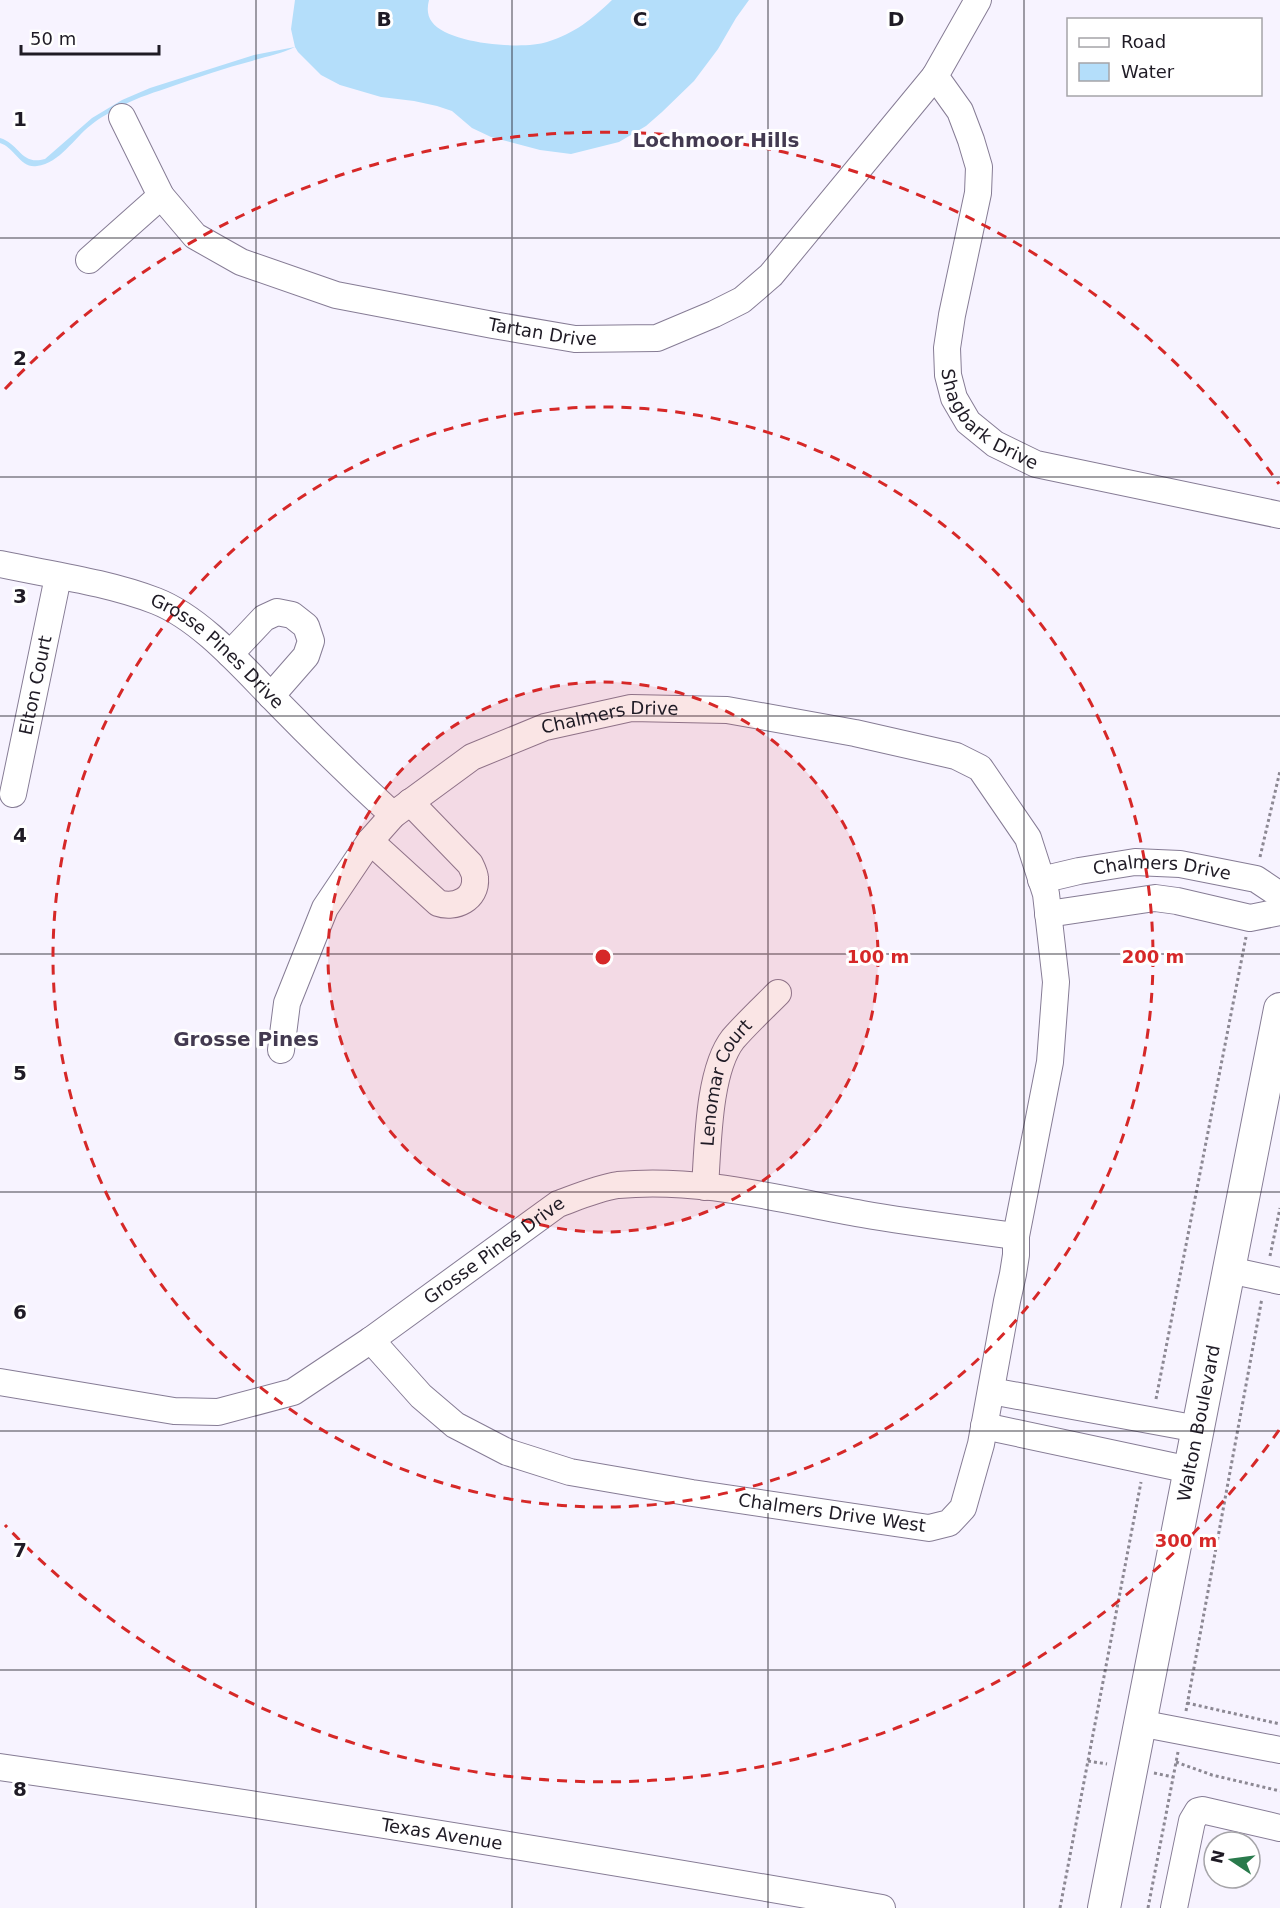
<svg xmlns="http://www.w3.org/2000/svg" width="1280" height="1908" font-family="'DejaVu Sans',sans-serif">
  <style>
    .water { fill: #b4defa }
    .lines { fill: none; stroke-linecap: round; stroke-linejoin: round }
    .minor-casing { stroke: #867c95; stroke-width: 28 }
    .major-casing { stroke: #867c95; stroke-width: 34 }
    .path { stroke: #8c8893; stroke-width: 3; stroke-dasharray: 3 3; stroke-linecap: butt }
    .minor { stroke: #fff; stroke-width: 26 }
    .major { stroke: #fff; stroke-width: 32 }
    .grid { fill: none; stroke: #1f1b25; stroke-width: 1.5; stroke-opacity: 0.55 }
    .ring { fill: none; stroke: #d62828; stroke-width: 3; stroke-dasharray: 10 8 }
    .labels { text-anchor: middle; stroke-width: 6; stroke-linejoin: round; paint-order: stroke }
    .street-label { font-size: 18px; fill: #1f1b25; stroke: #fff }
    .neighbourhood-label { font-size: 20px; font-weight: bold; fill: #433a50; stroke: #fff }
    .grid-label { font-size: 20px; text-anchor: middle; font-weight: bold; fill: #1f1b25; stroke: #fff; stroke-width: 6; stroke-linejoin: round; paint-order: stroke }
    .centre { fill: #d62828; stroke: #fff; stroke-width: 3 }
    .ring-label { font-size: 18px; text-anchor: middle; font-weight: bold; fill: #d62828; stroke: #fff; stroke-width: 6; stroke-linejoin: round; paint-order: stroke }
  </style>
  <rect width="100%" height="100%" fill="#f7f3ff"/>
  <path class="water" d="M295,0H429C427,8 427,15 432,22C448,44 522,50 547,42C575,33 591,20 612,0H749L736,18L718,49L694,81L662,112L646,126L619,142L571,154L540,150L491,137L472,128L452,111L437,106L414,101L381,97L340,85L321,75L298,52L295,47C281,54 267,56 252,61C225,68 199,77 173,86C156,92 138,97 122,106C112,112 100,117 91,125C74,138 60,163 37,166C21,169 14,147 0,143V138C20,144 21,166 45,159L92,118L122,100L150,88L254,55L295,47L291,29Z"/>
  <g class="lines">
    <defs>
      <g id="minor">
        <path id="s1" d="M978,0L935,76L960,111L971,140L979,167L978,193L952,315L947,348L948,375L954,398L968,422L995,444L1036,464L1280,515"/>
        <path id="s2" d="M122,117L161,196L195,236L241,262L336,295L493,325L575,339L657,338L714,314L742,300L771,275L935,76"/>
        <polyline points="89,260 161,196"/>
        <path id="s3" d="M0,564C52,575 106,582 156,601C202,619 244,669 278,703C315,741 353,778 393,815"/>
        <polyline points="230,654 264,618 277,612 292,615 306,626 311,641 306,656 271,696"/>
        <path id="s4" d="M13,794L58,577"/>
        <path d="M370,841L438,903C455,909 477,899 475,878C475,874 472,868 470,864L410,802"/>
        <path id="s5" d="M1041,880L1079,871L1135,862L1180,864L1256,879L1280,895"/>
        <polyline points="1048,914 1155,898 1177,901 1250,918 1280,912"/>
        <path id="s6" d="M281,1050L287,1003L325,908L370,841L393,815L472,757L545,727L631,708L727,710L855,733L956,756L980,768L1028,838L1046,894L1056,982L1050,1062L1016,1236V1255L1013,1274L1007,1301L981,1444L963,1508L949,1523L929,1528L692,1493L570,1472L507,1452L455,1425L421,1396L371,1340"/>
        <path id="s7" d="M705,1187C708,1146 708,1071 733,1039C747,1023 763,1008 778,993"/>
        <polyline points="1229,1270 1280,1281"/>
        <path id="s8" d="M0,1382L174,1411L218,1412L293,1392L371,1340L558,1204C577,1197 598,1188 618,1185C700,1177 782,1200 862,1214C913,1223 965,1229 1016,1236"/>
        <polyline points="991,1391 1198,1429"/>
        <polyline points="984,1426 1190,1470"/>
        <polyline points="1139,1723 1280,1750"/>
        <path id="s9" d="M0,1767C295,1809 589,1857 882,1908"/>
        <polyline points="1174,1908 1192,1821 1198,1811 1202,1810 1280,1828"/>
      </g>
      <g id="major">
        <path id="s10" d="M1104,1908L1280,1009"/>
      </g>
    </defs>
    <use href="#minor" class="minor-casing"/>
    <use href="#major" class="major-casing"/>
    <g class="path">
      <polyline points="1260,857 1280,771"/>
      <polyline points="1270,1256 1280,1208"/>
      <polyline points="1156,1399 1246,937"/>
      <polyline points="1187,1703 1280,1724"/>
      <polyline points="1186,1711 1262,1298"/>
      <polyline points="1088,1761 1107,1764"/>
      <polyline points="1176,1762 1212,1775 1280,1791"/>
      <polyline points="1154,1773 1173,1777"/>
      <polyline points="1060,1908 1141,1482"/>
      <polyline points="1148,1908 1178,1752"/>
    </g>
    <use href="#minor" class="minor"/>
    <use href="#major" class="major"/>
  </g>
  <path class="grid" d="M256,0V1908M512,0V1908M768,0V1908M1024,0V1908M0,238H1280M0,477H1280M0,716H1280M0,954H1280M0,1192H1280M0,1431H1280M0,1670H1280"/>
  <circle cx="603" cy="957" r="275" fill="#d62828" fill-opacity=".12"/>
  <g class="ring">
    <circle cx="603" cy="957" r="275"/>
    <circle cx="603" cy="957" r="550"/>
    <path d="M1279 1430A825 825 0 0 1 5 1525M5 389A825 825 0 0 1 1279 484"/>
  </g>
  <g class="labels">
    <g class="street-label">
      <text dy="6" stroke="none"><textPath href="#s2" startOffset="504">Tartan Drive</textPath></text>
      <text dy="6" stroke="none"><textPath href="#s1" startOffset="464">Shagbark Drive</textPath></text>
      <text dy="6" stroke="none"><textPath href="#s3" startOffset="240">Grosse Pines Drive</textPath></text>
      <text dy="6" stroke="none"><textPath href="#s4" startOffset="111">Elton Court</textPath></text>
      <text dy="6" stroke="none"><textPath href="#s6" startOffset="508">Chalmers Drive</textPath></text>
      <text dy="6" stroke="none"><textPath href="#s5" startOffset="123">Chalmers Drive</textPath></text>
      <text dy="6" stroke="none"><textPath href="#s7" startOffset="108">Lenomar Court</textPath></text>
      <text dy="6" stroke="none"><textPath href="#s8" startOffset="544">Grosse Pines Drive</textPath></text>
      <text dy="6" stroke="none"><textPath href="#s10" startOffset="494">Walton Boulevard</textPath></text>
      <text transform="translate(832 1513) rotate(8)" y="6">Chalmers Drive West</text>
      <text dy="6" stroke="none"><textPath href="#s9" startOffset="447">Texas Avenue</textPath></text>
    </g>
    <g class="neighbourhood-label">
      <text x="716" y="147">Lochmoor Hills</text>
      <text x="246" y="1046">Grosse Pines</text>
    </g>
  </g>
  <g class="grid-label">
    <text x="384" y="26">B</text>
    <text x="640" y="26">C</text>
    <text x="896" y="26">D</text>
    <text x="20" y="126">1</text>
    <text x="20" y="365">2</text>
    <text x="20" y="603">3</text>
    <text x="20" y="842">4</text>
    <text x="20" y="1080">5</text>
    <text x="20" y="1319">6</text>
    <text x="20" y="1557">7</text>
    <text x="20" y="1796">8</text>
  </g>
  <circle cx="603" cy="957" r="9" class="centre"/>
  <g class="ring-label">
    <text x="878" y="963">100 m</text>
    <text x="1153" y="963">200 m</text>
    <text x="1186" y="1547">300 m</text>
  </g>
  <rect x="1067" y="18" width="195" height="78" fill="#ffffff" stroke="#a5a4a8" stroke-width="1.5"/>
  <rect x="1079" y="38" width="30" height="9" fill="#ffffff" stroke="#a5a4a8" stroke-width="1.5"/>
  <text x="1121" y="48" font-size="18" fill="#1f1b25">Road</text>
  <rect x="1079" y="63" width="30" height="18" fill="#b4defa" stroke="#a5a4a8" stroke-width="1.5"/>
  <text x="1121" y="78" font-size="18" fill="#1f1b25">Water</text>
  <g transform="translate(1232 1860) rotate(283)"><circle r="28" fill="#ffffff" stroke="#a5a4a8" stroke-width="1.5"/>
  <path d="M0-4.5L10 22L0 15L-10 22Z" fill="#297a4c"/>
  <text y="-9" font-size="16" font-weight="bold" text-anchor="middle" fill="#1f1b25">N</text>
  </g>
  <path d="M21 45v9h138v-9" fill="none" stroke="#1f1b25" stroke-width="3"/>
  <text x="30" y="45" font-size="18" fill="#1f1b25" stroke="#ffffff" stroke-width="4.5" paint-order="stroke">50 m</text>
</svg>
